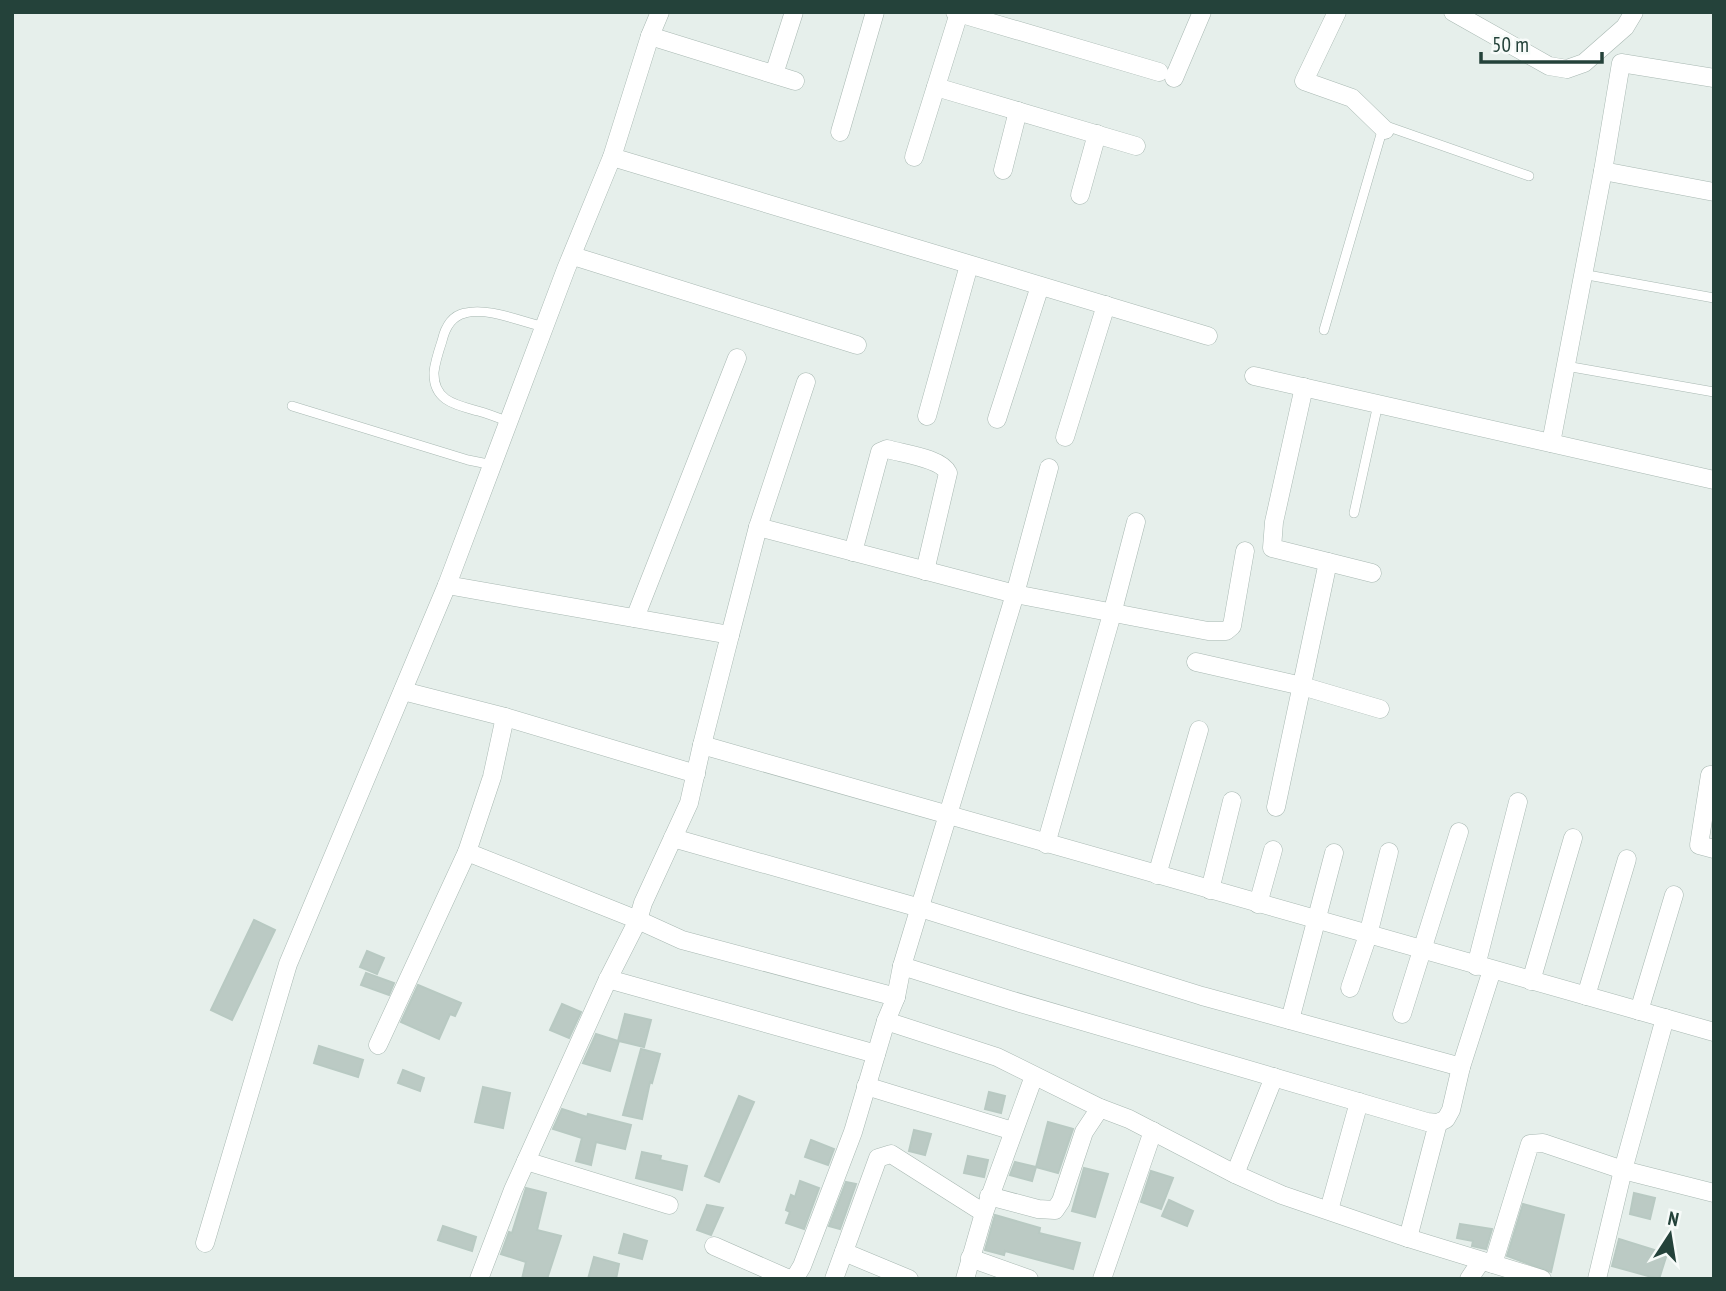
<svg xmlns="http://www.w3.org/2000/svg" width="1726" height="1291" font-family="'PT Sans Narrow',sans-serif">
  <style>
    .building { fill: #bbcac4; stroke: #b8c9c2; stroke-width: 2 }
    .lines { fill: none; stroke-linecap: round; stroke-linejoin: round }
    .lane-casing { stroke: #a8b8b2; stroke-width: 10 }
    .street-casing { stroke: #a8b8b2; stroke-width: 19 }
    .lane { stroke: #fff; stroke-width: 9 }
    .street { stroke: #fff; stroke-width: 18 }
  </style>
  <rect width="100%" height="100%" fill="#e6efeb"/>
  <g class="building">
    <polygon points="254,920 275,930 232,1020 211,1010"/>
    <polygon points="367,951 384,958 377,974 360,967"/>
    <polygon points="366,973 394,983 389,995 361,985"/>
    <polygon points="418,985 461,1003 455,1016 450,1014 439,1039 401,1022"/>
    <polygon points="562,1004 581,1012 569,1038 550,1030"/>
    <polygon points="625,1014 651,1020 644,1047 619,1041 610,1071 583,1063 596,1034 618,1041"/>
    <polygon points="319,1046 363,1060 358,1077 314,1063"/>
    <polygon points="641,1049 660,1054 652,1083 650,1082 642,1119 623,1115"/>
    <polygon points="403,1070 424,1078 420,1091 398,1083"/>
    <polygon points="483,1087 510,1093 503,1128 475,1122"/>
    <polygon points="989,1092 1005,1096 1001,1113 985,1109"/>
    <polygon points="739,1096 754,1102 719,1182 705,1176"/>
    <polygon points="562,1109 587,1117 588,1114 631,1125 625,1149 596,1142 591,1165 576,1161 582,1138 553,1129"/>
    <polygon points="1048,1122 1073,1129 1058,1173 1036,1167"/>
    <polygon points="914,1130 931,1134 925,1155 909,1151"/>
    <polygon points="811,1140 834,1149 828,1165 805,1157"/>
    <polygon points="642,1152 661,1156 660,1160 687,1166 682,1190 636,1178"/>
    <polygon points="968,1156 988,1160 984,1177 964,1173"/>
    <polygon points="1015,1162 1036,1167 1032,1181 1010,1175"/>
    <polygon points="1084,1168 1108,1174 1095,1217 1072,1211"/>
    <polygon points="1151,1171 1173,1178 1161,1209 1141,1202"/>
    <polygon points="800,1181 819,1188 804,1229 786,1223 790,1212 786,1210 791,1195 795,1197"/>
    <polygon points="846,1182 856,1184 840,1229 829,1226"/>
    <polygon points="526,1188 546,1193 537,1230 561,1236 547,1279 522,1279 526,1262 501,1254 509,1232 512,1233"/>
    <polygon points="1634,1193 1655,1198 1650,1219 1630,1214"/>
    <polygon points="1169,1200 1193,1211 1187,1226 1162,1216"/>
    <polygon points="1523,1204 1564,1215 1551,1272 1507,1256"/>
    <polygon points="707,1205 723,1208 711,1235 697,1230"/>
    <polygon points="995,1215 1040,1228 1039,1233 1080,1243 1073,1269 1005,1251 1004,1255 985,1250"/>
    <polygon points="1460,1224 1492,1229 1486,1249 1472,1246 1473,1241 1457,1238"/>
    <polygon points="443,1226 476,1237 472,1251 438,1240"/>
    <polygon points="624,1234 647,1241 642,1259 619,1253"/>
    <polygon points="1619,1239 1667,1254 1659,1279 1612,1266"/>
    <polygon points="594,1257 619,1264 616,1279 588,1279"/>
  </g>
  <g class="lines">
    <defs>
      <g id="lane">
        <polyline points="1582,274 1714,298"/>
        <polyline points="1324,330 1382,131 1389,127 1529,176"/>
        <polyline points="1566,366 1714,392"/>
        <polyline points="292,406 468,460 493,465"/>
        <path d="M509,422C499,418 489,414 478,411C456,405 433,401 434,372C435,362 439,350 442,341C445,328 451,316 465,313C489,307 521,322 545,327"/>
        <polyline points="1354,513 1378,404"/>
      </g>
      <g id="street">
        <polyline points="660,12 650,36 612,157 566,269 447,585 730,635 702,745 1714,1032"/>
        <polyline points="955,12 1159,72"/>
        <polyline points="1337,12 1304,81 1352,98 1385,130"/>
        <polyline points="1453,12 1549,66 1567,69 1584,63 1625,27 1634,12"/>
        <polyline points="650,36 795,81"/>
        <polyline points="774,74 794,12"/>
        <polyline points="1174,78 1202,12"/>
        <polyline points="936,87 1136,146"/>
        <polyline points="840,132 875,12"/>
        <polyline points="612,157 1208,336"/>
        <polyline points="914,157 959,13"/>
        <polyline points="1003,170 1018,111"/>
        <polyline points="1603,171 1714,192"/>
        <polyline points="1080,195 1097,134"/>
        <polyline points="573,256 857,345"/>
        <polyline points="1254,376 1714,480"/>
        <polyline points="1304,387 1274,522 1272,548 1372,573"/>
        <polyline points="927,416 969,265"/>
        <polyline points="997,419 1040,286"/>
        <polyline points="1065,437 1106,305"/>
        <polyline points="1551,443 1603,171 1621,63 1714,78"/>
        <polyline points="758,527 1015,594 1208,631 1226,631 1232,626 1245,551"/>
        <path d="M853,552L880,452L887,449C904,454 941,458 948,473L925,571"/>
        <polyline points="635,618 737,358"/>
        <polyline points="730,635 758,527 806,382"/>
        <polyline points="1196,662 1302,686 1380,709"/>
        <polyline points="403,691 505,717 696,774"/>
        <polyline points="1710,775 1699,845 1714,849"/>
        <polyline points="1276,807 1328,562"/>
        <polyline points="673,838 920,908 1202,996 1461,1067"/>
        <polyline points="1046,844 1112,614 1136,522"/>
        <polyline points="467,852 638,920 682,940 896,997"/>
        <polyline points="1157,875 1199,730"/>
        <polyline points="1210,890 1232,801"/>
        <polyline points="1258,904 1273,850"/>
        <polyline points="902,966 1010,1000 1427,1122 1438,1123 1446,1119 1451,1110 1461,1067 1492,970"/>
        <polyline points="1476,966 1518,802"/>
        <polyline points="608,979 876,1054"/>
        <polyline points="1531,981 1573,838"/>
        <polyline points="1350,988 1368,935 1389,852"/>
        <polyline points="1586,996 1627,859"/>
        <polyline points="1639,1011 1674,895"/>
        <polyline points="1402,1014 1459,832"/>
        <polyline points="1290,1020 1334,853"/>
        <polyline points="886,1021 997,1057 1100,1108 1129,1119 1235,1174 1282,1195 1408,1238 1542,1279"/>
        <polyline points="378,1045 467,852 492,777 505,717"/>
        <polyline points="866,1086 1013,1131"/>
        <polyline points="526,1161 669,1205"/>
        <polyline points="1235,1174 1274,1077"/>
        <polyline points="989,1196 1038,1209 1055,1210 1061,1201 1084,1132 1100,1108"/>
        <polyline points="1329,1210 1359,1102"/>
        <polyline points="1408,1238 1438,1123"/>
        <polyline points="205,1243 288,964 447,585"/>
        <polyline points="714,1246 789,1279 796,1276 802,1266 853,1132 886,1021 896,997 902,966 1015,594 1049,468"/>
        <polyline points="844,1252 909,1279"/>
        <polyline points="970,1258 1029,1279"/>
        <polyline points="1493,1264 1530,1144 1543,1143 1623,1170 1714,1193"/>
        <polyline points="479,1279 513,1190 608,979 638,920 643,903 689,803 702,745"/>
        <polyline points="834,1279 878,1158 891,1154 984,1213"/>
        <polyline points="965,1279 984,1213 1034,1076"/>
        <polyline points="1102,1279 1153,1131"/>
        <polyline points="1469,1279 1481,1261"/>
        <polyline points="1597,1279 1623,1170 1665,1018"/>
      </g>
    </defs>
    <use href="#lane" class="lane-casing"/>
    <use href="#street" class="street-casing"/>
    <use href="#lane" class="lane"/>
    <use href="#street" class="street"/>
  </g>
  <rect width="1726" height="1291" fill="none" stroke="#24423a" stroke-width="28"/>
  <g transform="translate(1670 1235) rotate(12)" stroke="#f7fbf9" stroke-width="5" paint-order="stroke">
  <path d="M0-5L12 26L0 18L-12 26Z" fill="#24423a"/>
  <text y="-10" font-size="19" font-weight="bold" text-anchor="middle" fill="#24423a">N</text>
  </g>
  <path d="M1481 52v10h121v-10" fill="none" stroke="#24423a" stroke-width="3.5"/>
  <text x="1492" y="52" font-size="21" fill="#24423a" stroke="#f7fbf9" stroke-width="5" paint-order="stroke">50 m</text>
</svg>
